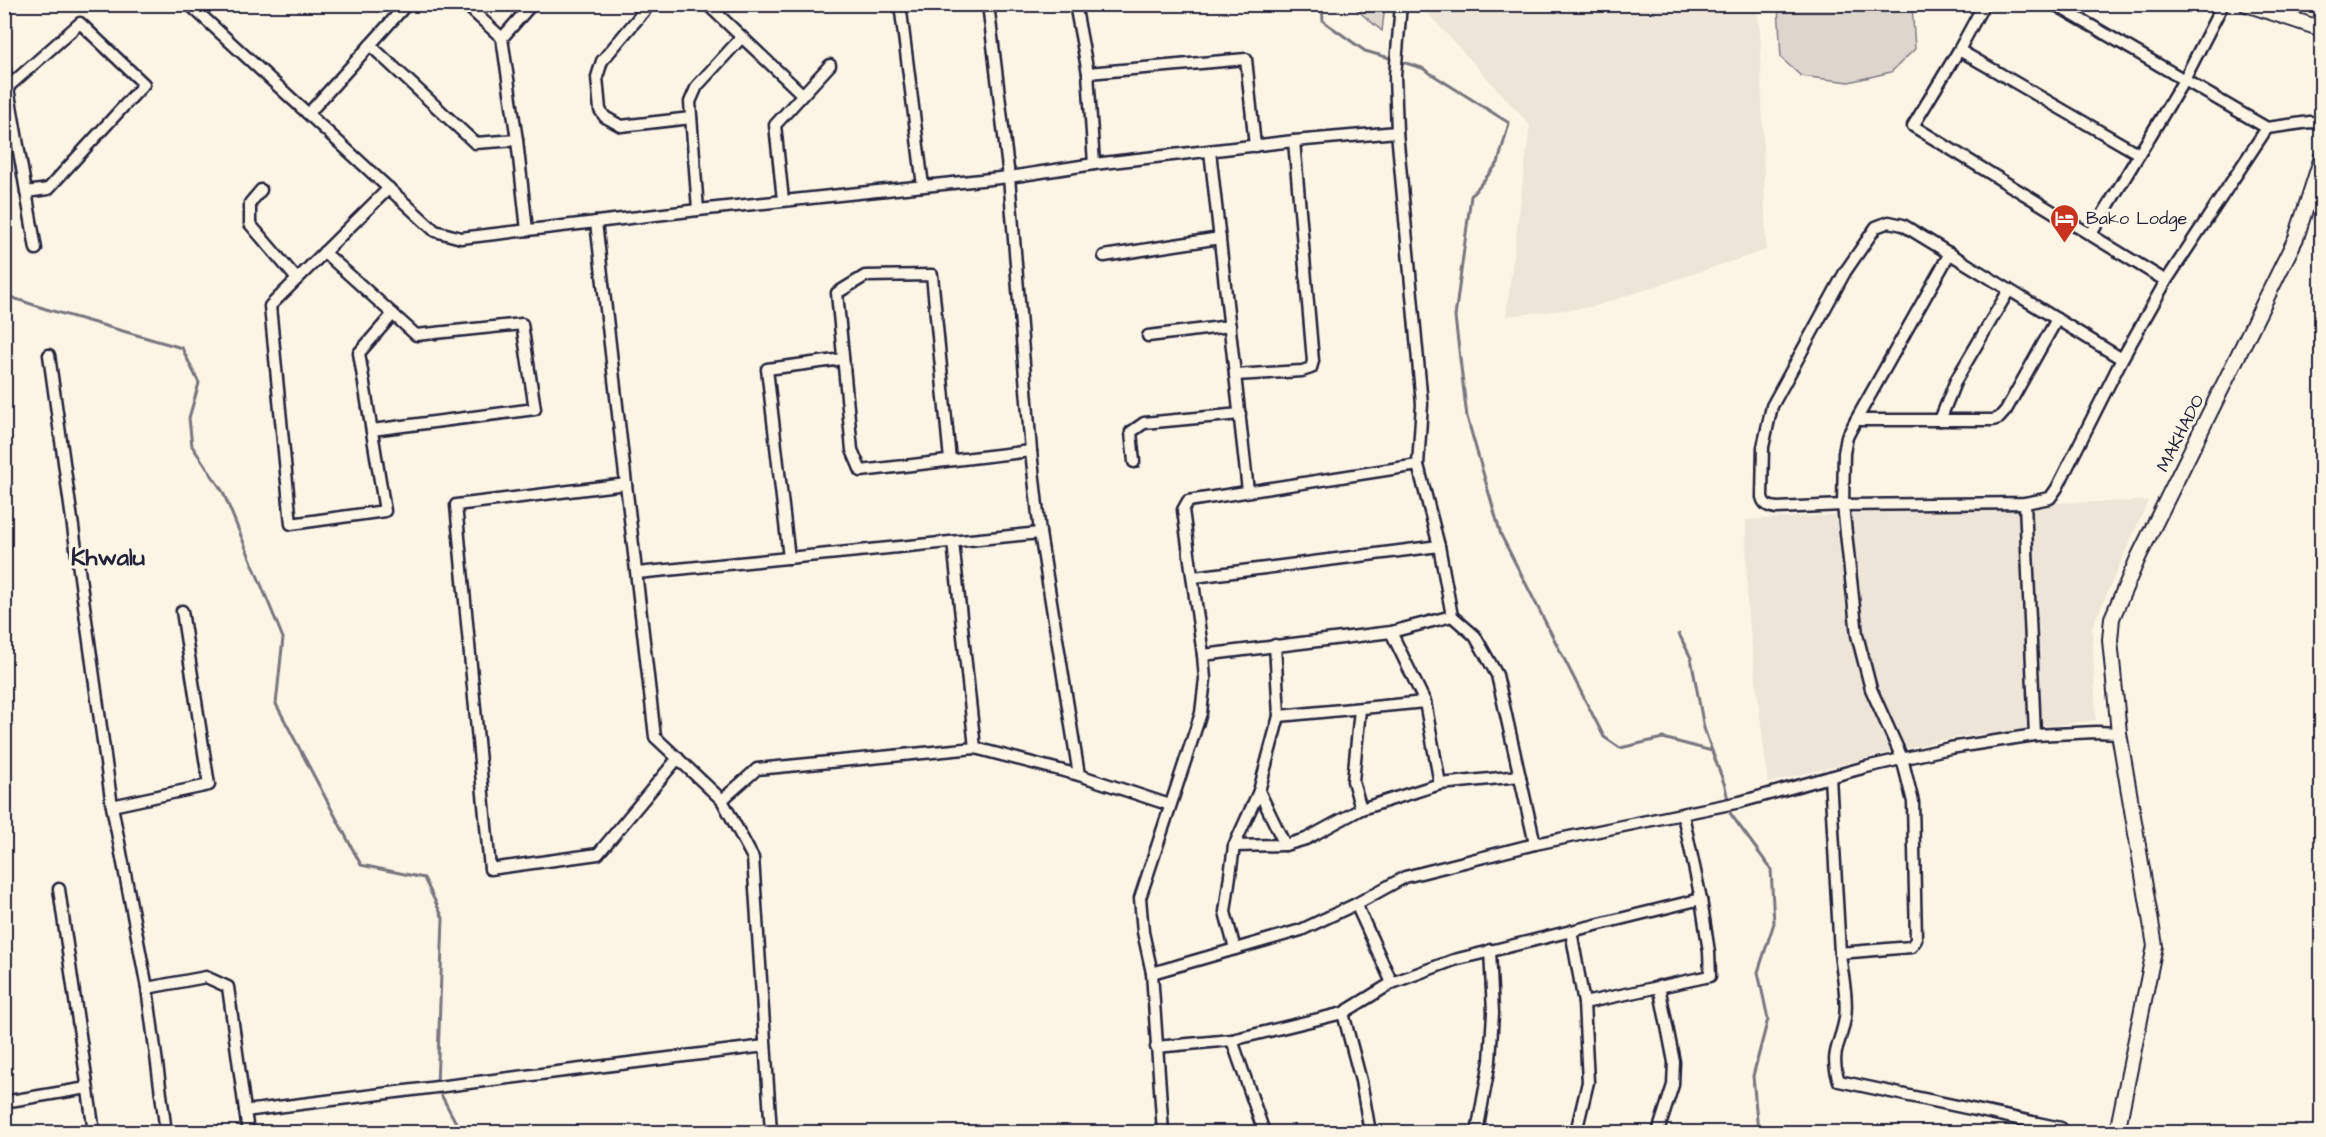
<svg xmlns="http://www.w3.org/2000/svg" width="2326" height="1137" font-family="'Architects Daughter',sans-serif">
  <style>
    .built { fill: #ece5d8 }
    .green { fill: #dcd6cc; stroke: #7f7c84; stroke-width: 1.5 }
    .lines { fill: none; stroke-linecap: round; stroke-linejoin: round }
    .stream { stroke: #78757e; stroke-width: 3 }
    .street-casing { stroke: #22223b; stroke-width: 15 }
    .secondary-casing { stroke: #22223b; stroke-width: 18 }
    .street { stroke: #fcf5e5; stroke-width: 10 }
    .secondary { stroke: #fcf5e5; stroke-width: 14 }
    .labels { text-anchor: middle; stroke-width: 6; stroke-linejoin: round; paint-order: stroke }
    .poi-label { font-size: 18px; fill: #22223b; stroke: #fcf5e5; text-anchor: start }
    .street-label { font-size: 18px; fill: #22223b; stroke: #fcf5e5 }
    .district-label { font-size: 24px; font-weight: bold; fill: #22223b; stroke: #fcf5e5 }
  </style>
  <rect width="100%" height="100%" fill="#fcf5e5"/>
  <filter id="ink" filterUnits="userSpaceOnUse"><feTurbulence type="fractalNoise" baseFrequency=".0167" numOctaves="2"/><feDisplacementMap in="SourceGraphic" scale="12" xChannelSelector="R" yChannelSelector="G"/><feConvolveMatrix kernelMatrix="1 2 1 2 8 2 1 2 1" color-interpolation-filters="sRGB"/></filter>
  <g filter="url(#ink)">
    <g class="built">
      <polygon points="1420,5 1756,5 1760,29 1766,250 1592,307 1506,316 1530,125"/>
      <polygon points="2148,501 2092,627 2096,720 1944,739 1768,783 1747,604 1746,520 2047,503"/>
    </g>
    <g class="green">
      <polygon points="1351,5 1385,5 1382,31"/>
      <polygon points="1778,5 1912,5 1915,49 1891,72 1849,82 1801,76 1781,58"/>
    </g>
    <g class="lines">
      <g class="stream">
        <polyline points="1322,4 1323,21 1365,51 1393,59"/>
        <polyline points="1399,61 1422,68 1509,123 1498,163 1471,196 1455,317 1467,417 1501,535 1604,737 1620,748 1663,738 1712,751 1725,786 1728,800"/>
        <polyline points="4,295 46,309 182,348 199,383 189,418 192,446 223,492 283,638 276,704 361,865 424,878 443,918 437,1087 455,1121 466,1132"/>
        <polyline points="1679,634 1691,658 1704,728 1712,751"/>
        <polyline points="1729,807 1730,813 1771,869 1774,923 1758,972 1768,1019 1753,1076 1758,1132"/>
      </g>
      <defs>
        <g id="street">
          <polyline points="189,4 435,231 461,238 698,210 1009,177 1094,164 1294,141 1397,132"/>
          <polyline points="465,4 502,38"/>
          <polyline points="650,4 602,61 597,77 600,110 605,117 621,126 691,118"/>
          <polyline points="707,4 802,94"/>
          <polyline points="900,4 923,186"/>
          <polyline points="988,4 1009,177 1031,451 1040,533 1079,775 1170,805"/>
          <polyline points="1075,4 1088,73 1094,164"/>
          <polyline points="1401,4 1395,76 1397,132 1422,404 1418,465"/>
          <polyline points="1984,4 1959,50 1913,126 2166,281"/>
          <polyline points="2054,4 2267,128"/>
          <polyline points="370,45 475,143 517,140"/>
          <polyline points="1959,50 2139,154"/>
          <polyline points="4,65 36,249"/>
          <polyline points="1088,73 1246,59 1255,146"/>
          <polyline points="8,87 80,23 144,84 48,189 26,192"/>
          <polyline points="308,114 407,4"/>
          <polyline points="1210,151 1248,491"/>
          <polyline points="389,188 270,306 291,524 385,511 359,353 393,314"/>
          <polyline points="261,190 250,203 250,224 297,279"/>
          <polyline points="783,200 775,125 830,65"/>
          <polyline points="698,210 690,102 697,86 741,38"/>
          <polyline points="596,222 655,737 722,800 753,858 771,1132"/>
          <polyline points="527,230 517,140 502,38 532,4"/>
          <polyline points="2091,234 2184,80 2223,4"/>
          <polyline points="324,252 416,335 522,324 535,409 372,430"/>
          <polyline points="1104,256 1220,238"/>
          <polyline points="1148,336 1230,326"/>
          <polyline points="49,355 112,806 147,988 166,1132"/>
          <path d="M2122,359L1903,225L1889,222L1876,227L1845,272L1772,406L1763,447L1762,497C1764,505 1769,507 1777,508L1843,505L2025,503L2050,498L2057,488L2122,359L2166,281L2267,128L2310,122L2322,123"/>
          <polyline points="1235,375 1302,371 1311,368 1313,361 1294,141"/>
          <polyline points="1856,420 1993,420 1999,418 2006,410 2057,319"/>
          <polyline points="1940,420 1956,380 2009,290"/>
          <polyline points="950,460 932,275 865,276 837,293 852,450 861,471 1031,451"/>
          <polyline points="1134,462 1131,432 1144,423 1240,414"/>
          <polyline points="626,484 456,505 490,869 598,854 678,758"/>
          <polyline points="2025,503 2035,735"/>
          <polyline points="789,558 767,369 843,359"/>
          <polyline points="637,573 1040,533"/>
          <polyline points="1194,577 1439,546"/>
          <polyline points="1391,632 1425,702 1440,784"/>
          <polyline points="1203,655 1391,632 1452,616"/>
          <polyline points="1360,709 1353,781 1361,809"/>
          <polyline points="1279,716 1425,702"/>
          <polyline points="975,748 1079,775"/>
          <polyline points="1830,777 1840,953 1911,947 1916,940 1913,802 1902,758 1871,689 1857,635 1843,505 1844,453 1847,437 1856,420 1950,253"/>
          <polyline points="1259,791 1285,845"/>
          <polyline points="722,800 757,769 975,748 953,542"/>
          <polyline points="112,806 209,785 182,611"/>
          <polyline points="1234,846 1285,845 1306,839 1361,809 1440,784 1520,776"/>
          <polyline points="59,889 94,1132"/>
          <polyline points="1356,904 1392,983"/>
          <polyline points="1571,931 1584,1003 1588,1082 1576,1132"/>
          <polyline points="1235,949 1225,912 1234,846 1259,791 1279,716 1275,645"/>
          <path d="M1840,953C1842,974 1848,997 1845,1018C1841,1044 1829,1052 1839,1081L2061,1128L2060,1132"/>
          <polyline points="1152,973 1301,930 1356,904 1405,877 1535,844 1740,802 1866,767 1950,748 2035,735 2096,732 2119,733"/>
          <polyline points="147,988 206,977 228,987 248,1132"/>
          <polyline points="1584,1003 1710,976 1709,952 1701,899 1683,815"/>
          <polyline points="1343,1013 1361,1081 1370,1132"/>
          <polyline points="1232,1040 1264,1132"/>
          <polyline points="1156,1047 1232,1040 1343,1013 1392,983 1454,960 1701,899"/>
          <polyline points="4,1102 87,1088"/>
          <polyline points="245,1111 765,1046"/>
          <polyline points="1163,1132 1152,973 1143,932 1140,898 1201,713 1205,679 1203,655 1183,510 1188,501 1418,465 1439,546 1452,616 1475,636 1497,675 1535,844"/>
          <polyline points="1477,1132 1490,1061 1493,1013 1490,950"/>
          <polyline points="1658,1132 1673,1085 1674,1062 1659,986"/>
        </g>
        <g id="secondary">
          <polyline points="2246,4 2322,29"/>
          <polyline points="2117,1132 2155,946 2119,733 2110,640 2112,618 2138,558 2296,238 2322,157"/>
        </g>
      </defs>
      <use href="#street" class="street-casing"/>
      <use href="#secondary" class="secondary-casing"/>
      <use href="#street" class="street"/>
      <use href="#secondary" class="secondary"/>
    </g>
  </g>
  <defs>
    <symbol id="hotel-pin" viewBox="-11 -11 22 30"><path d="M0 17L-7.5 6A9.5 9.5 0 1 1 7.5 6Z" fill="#c8321e" stroke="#fcf5e5"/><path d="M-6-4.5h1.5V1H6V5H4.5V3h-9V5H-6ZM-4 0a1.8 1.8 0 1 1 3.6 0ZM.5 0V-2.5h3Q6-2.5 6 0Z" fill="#fff"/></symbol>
  </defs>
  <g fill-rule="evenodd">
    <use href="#hotel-pin" x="2048" y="202" width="33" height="45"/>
  </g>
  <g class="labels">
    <g class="poi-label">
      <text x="2086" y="224">Bako Lodge</text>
    </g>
    <g class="street-label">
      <text transform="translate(2180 433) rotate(-63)" y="6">MAKHADO</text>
    </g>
    <g class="district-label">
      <text x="108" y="565">Khwalu</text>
    </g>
  </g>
  <rect width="2326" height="1137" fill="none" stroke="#fcf5e5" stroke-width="24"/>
  <rect x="12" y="12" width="2302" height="1113" fill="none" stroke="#22223b" stroke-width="2" filter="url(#ink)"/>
</svg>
